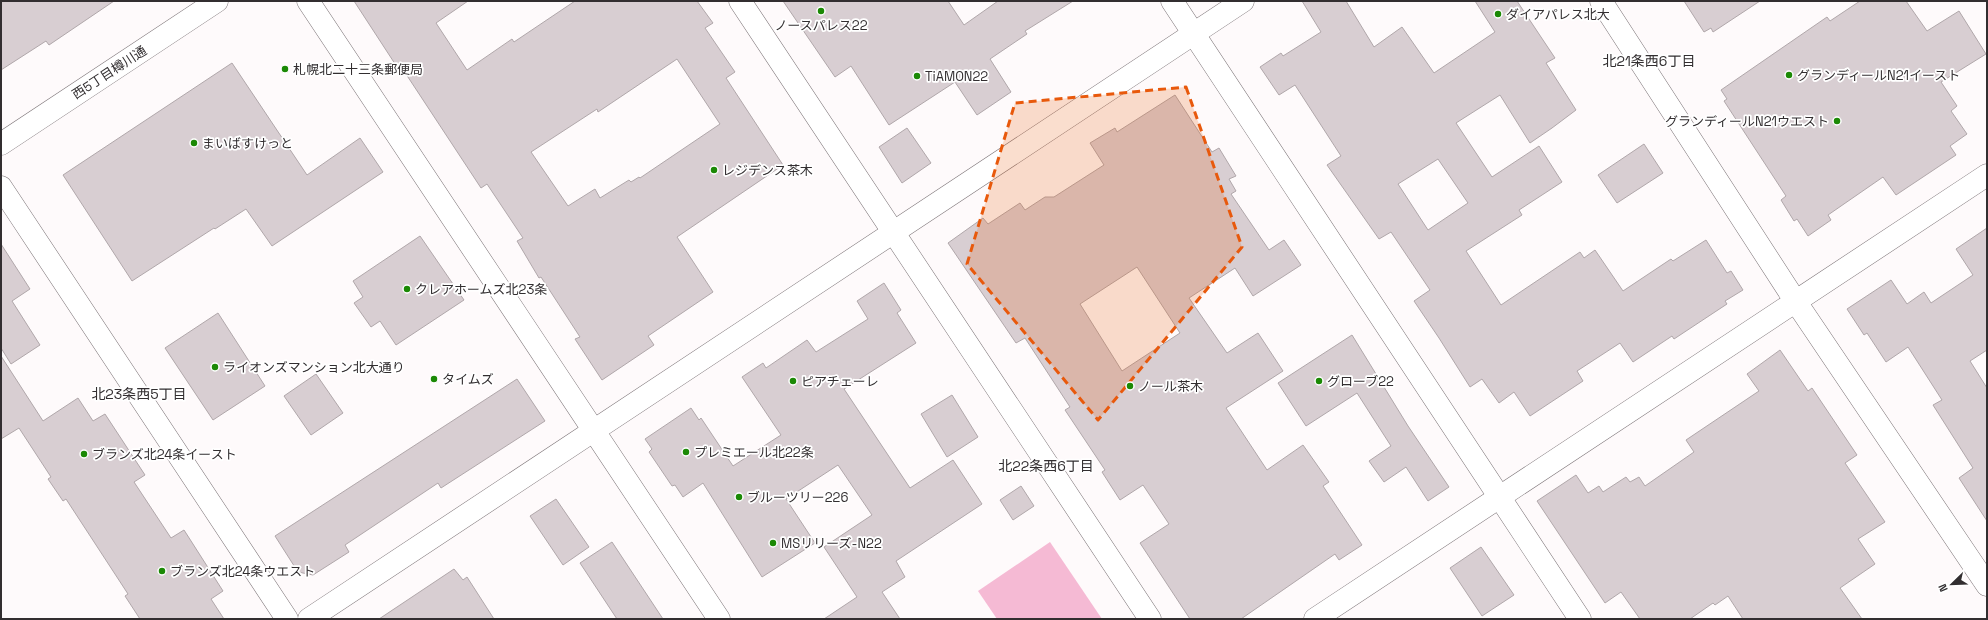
<svg xmlns="http://www.w3.org/2000/svg" width="1988" height="620" font-family="'Space Grotesk','Noto Sans JP',sans-serif">
  <style>
    .green { fill: #f5bad4 }
    .building { fill: #d8ced2; stroke: #b0a7aa; fill-rule: evenodd }
    .lines { fill: none; stroke-linecap: round; stroke-linejoin: round }
    .minor-casing { stroke: #7c7477; stroke-width: 23 }
    .tertiary-casing { stroke: #7c7477; stroke-width: 23 }
    .minor { stroke: #fff; stroke-width: 22 }
    .tertiary { stroke: #fff; stroke-width: 22 }
    .marked { fill: #e8590c; fill-opacity: 0.2; stroke: #e8590c; stroke-width: 3; stroke-dasharray: 8 5; stroke-linejoin: round }
    .poi-dot { fill: #1b8905; stroke: #fff; stroke-width: 1.5 }
    .labels { text-anchor: middle; stroke-width: 3.5; stroke-linejoin: round; paint-order: stroke }
    .poi-label { font-size: 13px; fill: #322e30; stroke: #fff; text-anchor: start }
    .street-label { font-size: 13px; fill: #322e30; stroke: #fff }
    .neighbourhood-label { font-size: 14px; fill: #322e30; stroke: #fff }
  </style>
  <rect width="100%" height="100%" fill="#fefafb"/>
  <polygon class="green" points="1050,542 1102,619 997,619 978,591"/>
  <g class="building">
    <polygon points="1,1 114,1 49,45 46,41 1,70"/>
    <path d="M354,1H468L436,23L467,70L512,39L514,42L575,1H697L713,23L705,28L735,72L726,78L783,165L677,237L713,292L648,336L654,345L602,380L575,339L580,337L541,277L539,278L517,241L523,238L487,184L481,188L402,68L399,70ZM677,59L720,124L640,178L639,177L631,182L629,180L600,198L595,189L568,206L531,152L597,109L598,112Z"/>
    <polygon points="783,1 948,1 964,25 998,1 1073,1 1025,31 1027,34 990,59 1011,92 977,115 955,82 889,125 851,66 835,77"/>
    <path d="M1302,1H1346L1374,47L1402,27L1434,73L1495,32L1475,1H1517L1555,58L1546,63L1576,110L1552,128L1530,143L1500,95L1456,123L1492,177L1539,146L1562,182L1519,210L1522,215L1466,251L1501,305L1580,252L1584,258L1595,250L1623,291L1671,259L1673,261L1706,240L1727,273L1731,271L1743,290L1725,301L1727,304L1674,339L1672,336L1633,362L1620,343L1577,371L1583,381L1530,416L1514,392L1499,403L1482,379L1470,387L1439,338L1414,301L1430,290L1391,232L1379,239L1327,165L1341,156L1295,85L1279,95L1260,67L1281,53L1283,56L1321,32ZM1438,159L1468,203L1428,230L1398,184Z"/>
    <polygon points="1684,1 1760,1 1713,32 1711,28 1704,32"/>
    <polygon points="1860,1 1906,1 1927,31 1959,11 1986,54 1941,82 1957,106 1951,111 1967,134 1950,146 1956,155 1896,195 1883,177 1828,215 1831,220 1808,236 1797,219 1794,221 1781,200 1786,196 1724,101 1727,99 1721,90 1827,17 1830,21"/>
    <polygon points="232,63 307,175 360,138 383,172 272,246 246,209 215,229 214,228 132,281 63,175"/>
    <path d="M1175,95L1212,152L1219,148L1236,176L1229,179L1236,191L1231,194L1269,250L1284,240L1301,265L1253,296L1235,268L1189,298L1227,353L1258,333L1283,371L1226,408L1267,470L1303,445L1329,482L1323,486L1362,545L1339,560L1335,554L1241,619H1190L1140,543L1169,524L1143,485L1120,500L1102,472L1105,470L1065,410L1070,407L1025,338L1016,343L948,243L983,218L988,224L1020,203L1025,210L1045,197H1054L1104,165L1090,143L1115,128L1117,132ZM1137,267L1180,333L1122,371L1080,304Z"/>
    <polygon points="907,128 931,163 902,183 879,147"/>
    <polygon points="1644,144 1663,173 1617,203 1598,175"/>
    <polygon points="1987,228 1987,350 1970,361 1987,388 1987,521 1959,478 1973,468 1933,405 1942,400 1908,347 1886,362 1867,333 1864,335 1847,309 1891,280 1907,304 1924,292 1931,303 1973,275 1956,249"/>
    <polygon points="420,236 464,300 396,345 380,321 371,327 354,303 363,297 353,281"/>
    <polygon points="1,244 30,289 12,301 40,345 11,364 1,348"/>
    <polygon points="884,283 901,310 897,313 916,343 844,389 910,488 953,460 982,504 896,561 905,577 882,592 900,619 824,619 857,597 824,547 872,515 838,465 786,499 815,543 762,577 703,483 683,497 675,485 672,486 649,452 652,449 645,439 691,408 699,420 701,418 733,466 781,435 742,377 763,363 766,368 807,340 816,352 868,319 857,301"/>
    <polygon points="218,313 265,386 213,420 165,348"/>
    <polygon points="1352,335 1408,426 1449,487 1428,501 1406,467 1384,482 1369,461 1391,446 1357,393 1306,426 1278,383"/>
    <polygon points="1780,350 1808,391 1812,388 1857,455 1845,463 1885,522 1858,539 1875,564 1840,588 1862,619 1743,619 1728,596 1715,605 1713,603 1690,619 1640,619 1621,592 1605,603 1537,501 1576,475 1588,493 1599,486 1603,492 1626,477 1630,482 1639,477 1645,486 1694,452 1686,440 1759,391 1747,374"/>
    <polygon points="1,356 43,421 78,398 93,421 105,414 145,475 134,482 171,538 184,530 223,591 211,599 224,619 140,619 125,596 128,594 66,499 63,501 48,479 51,477 19,428 1,439"/>
    <polygon points="316,374 343,413 311,435 284,396"/>
    <polygon points="517,379 545,421 441,488 438,483 345,545 349,552 313,575 298,572 275,536"/>
    <polygon points="952,395 978,437 947,457 921,414"/>
    <polygon points="1021,486 1034,506 1013,520 1000,500"/>
    <polygon points="556,499 589,547 563,565 530,516"/>
    <polygon points="612,542 663,619 617,619 580,563"/>
    <polygon points="1481,547 1514,595 1482,616 1450,568"/>
    <polygon points="454,569 463,580 467,577 494,619 379,619"/>
  </g>
  <g class="lines">
    <defs>
      <g id="minor">
        <polyline points="308,1 719,619"/>
        <polyline points="740,1 1150,619"/>
        <polyline points="1172,1 1580,619"/>
        <polyline points="1601,1 1796,302 1987,585"/>
        <polyline points="1,187 287,619"/>
        <polyline points="309,619 1243,1"/>
        <polyline points="1315,619 1987,175"/>
      </g>
      <polyline id="tertiary" points="1,144 217,1"/>
    </defs>
    <use href="#minor" class="minor-casing"/>
    <use href="#tertiary" class="tertiary-casing"/>
    <use href="#minor" class="minor"/>
    <use href="#tertiary" class="tertiary"/>
  </g>
  <path class="marked" d="M1186,87L1242,247L1098,420L967,264L1015,103Z"/>
  <g class="poi-dot">
    <circle cx="821" cy="11" r="4"/>
    <circle cx="1498" cy="14" r="4"/>
    <circle cx="285" cy="69" r="4"/>
    <circle cx="1789" cy="75" r="4"/>
    <circle cx="917" cy="76" r="4"/>
    <circle cx="1837" cy="121" r="4"/>
    <circle cx="194" cy="143" r="4"/>
    <circle cx="714" cy="170" r="4"/>
    <circle cx="407" cy="289" r="4"/>
    <circle cx="215" cy="367" r="4"/>
    <circle cx="434" cy="379" r="4"/>
    <circle cx="793" cy="381" r="4"/>
    <circle cx="1319" cy="381" r="4"/>
    <circle cx="1130" cy="386" r="4"/>
    <circle cx="686" cy="452" r="4"/>
    <circle cx="84" cy="454" r="4"/>
    <circle cx="739" cy="497" r="4"/>
    <circle cx="773" cy="543" r="4"/>
    <circle cx="162" cy="571" r="4"/>
  </g>
  <g class="labels">
    <g class="poi-label">
      <text x="1506" y="19">ダイアパレス北大</text>
      <text x="821" y="30" text-anchor="middle">ノースパレス22</text>
      <text x="293" y="74">札幌北二十三条郵便局</text>
      <text x="1797" y="80">グランディールN21イースト</text>
      <text x="925" y="81">TiAMON22</text>
      <text x="1829" y="126" text-anchor="end">グランディールN21ウエスト</text>
      <text x="202" y="148">まいばすけっと</text>
      <text x="722" y="175">レジデンス茶木</text>
      <text x="415" y="294">クレアホームズ北23条</text>
      <text x="223" y="372">ライオンズマンション北大通り</text>
      <text x="442" y="384">タイムズ</text>
      <text x="801" y="386">ピアチェーレ</text>
      <text x="1327" y="386">グローブ22</text>
      <text x="1138" y="391">ノール茶木</text>
      <text x="694" y="457">プレミエール北22条</text>
      <text x="92" y="459">ブランズ北24条イースト</text>
      <text x="747" y="502">ブルーツリー226</text>
      <text x="781" y="548">MSリリーズ-N22</text>
      <text x="170" y="576">ブランズ北24条ウエスト</text>
    </g>
    <g class="street-label">
      <text transform="translate(109 72) rotate(-33)" y="5">西5丁目樽川通</text>
    </g>
    <g class="neighbourhood-label">
      <text x="1649" y="66">北21条西6丁目</text>
      <text x="139" y="399">北23条西5丁目</text>
      <text x="1046" y="471">北22条西6丁目</text>
    </g>
  </g>
  <rect width="1988" height="620" fill="none" stroke="#322e30" stroke-width="4"/>
  <g transform="translate(1952 584) rotate(247)" stroke="#ffffff" stroke-width="3" paint-order="stroke">
  <path d="M0-3L7 15L0 10L-7 15Z" fill="#322e30"/>
  <text y="-6" font-size="11" font-weight="bold" text-anchor="middle" fill="#322e30">N</text>
  </g>
</svg>
